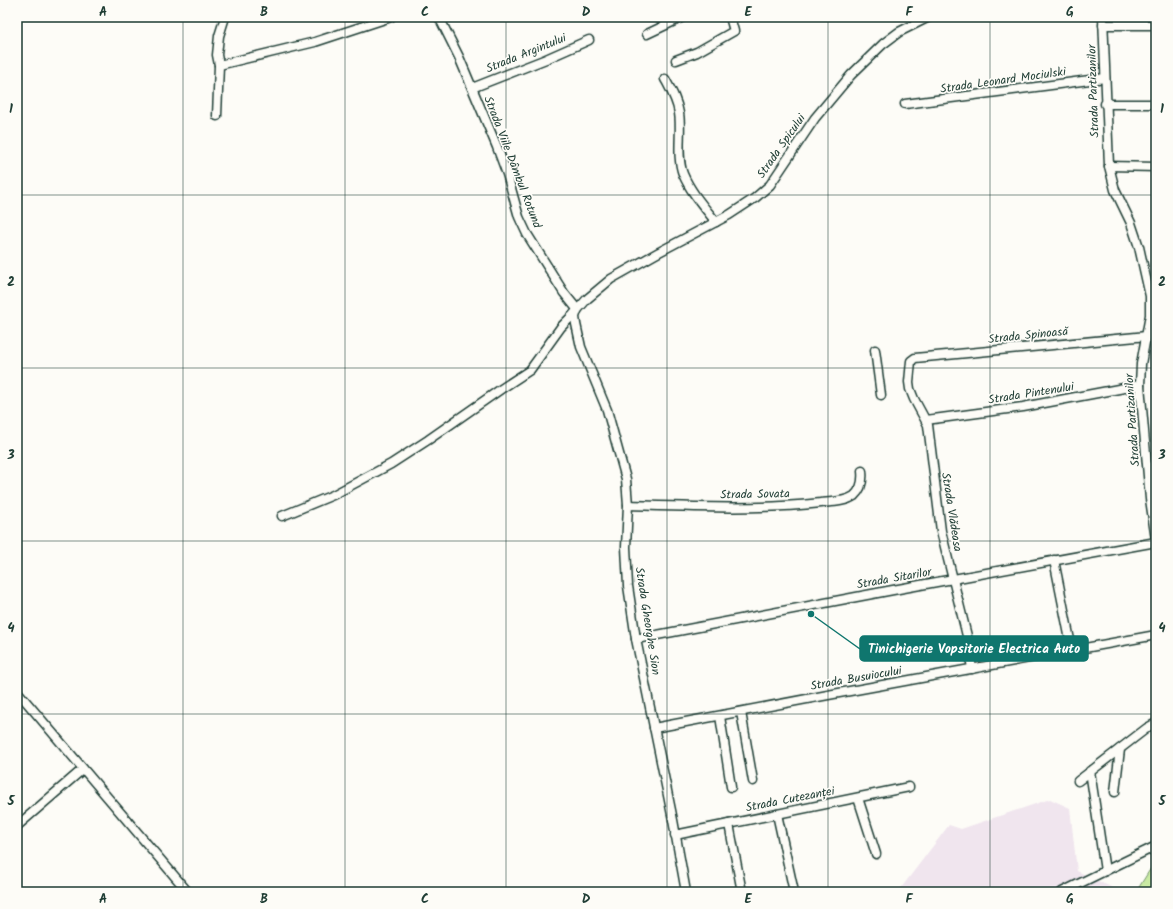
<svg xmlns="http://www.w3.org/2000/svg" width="1173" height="909" font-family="Kalam,sans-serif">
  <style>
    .built { fill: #f0e5ee }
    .green { fill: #c9eaa3; stroke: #74946c }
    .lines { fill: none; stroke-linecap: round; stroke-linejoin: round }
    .minor-casing { stroke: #1f3d34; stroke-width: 11 }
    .minor { stroke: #fdfcf7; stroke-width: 8 }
    .grid { fill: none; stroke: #1f3d34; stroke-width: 1; stroke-opacity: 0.55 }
    .labels { text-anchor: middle; stroke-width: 3.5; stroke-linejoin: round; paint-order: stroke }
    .street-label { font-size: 12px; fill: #1f3d34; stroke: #fdfcf7 }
    .leader { fill: none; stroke: #0f766e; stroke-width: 1.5 }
    .callout-dot { fill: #0f766e; stroke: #fdfcf7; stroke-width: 1.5 }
    .callout { fill: #0f766e; stroke: #0f766e; stroke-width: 1.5 }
    .callout-label { font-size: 13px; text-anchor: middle; font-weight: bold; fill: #fff }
    .neatline { fill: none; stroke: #1f3d34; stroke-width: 1.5 }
    .grid-label { font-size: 13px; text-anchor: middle; font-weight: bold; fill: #1f3d34 }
  </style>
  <rect width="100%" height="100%" fill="#fdfcf7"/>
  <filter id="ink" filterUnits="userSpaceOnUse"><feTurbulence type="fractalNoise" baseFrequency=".025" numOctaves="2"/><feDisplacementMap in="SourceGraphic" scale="8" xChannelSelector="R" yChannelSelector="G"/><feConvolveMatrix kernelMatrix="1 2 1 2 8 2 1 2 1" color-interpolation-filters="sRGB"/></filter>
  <g filter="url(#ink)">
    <polygon class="built" points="1050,799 1070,808 1077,871 1111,887 1125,892 898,892 949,825 961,829"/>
    <polygon class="green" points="1156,860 1156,892 1136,892"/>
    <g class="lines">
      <defs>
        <g id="minor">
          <polyline points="439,17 459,57 497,147 507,174 519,217 527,234 564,293 577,309"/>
          <polyline points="1103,17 1109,166 1115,190 1131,223 1139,247 1150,296 1150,315 1141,364 1140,385 1150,499 1156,540"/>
          <polyline points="1103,25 1156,25"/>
          <polyline points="647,34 683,17"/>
          <polyline points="676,60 697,52 734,31 730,17"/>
          <polyline points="219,65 315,42 391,17"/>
          <path d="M665,79C671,90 677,100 679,113C682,131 676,156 683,174C690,191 704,207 716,222"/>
          <polyline points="472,88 546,59 589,40"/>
          <polyline points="905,104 1105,78"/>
          <polyline points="1105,104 1156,104"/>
          <polyline points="217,116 219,65 217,55 219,36 225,17"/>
          <polyline points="1109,166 1156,167"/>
          <polyline points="577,311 575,317 576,324 581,347 607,410 626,479 628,505 626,547 628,586 636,639 673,820 686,892"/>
          <polyline points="875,350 881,395"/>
          <polyline points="926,420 1023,407 1140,385"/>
          <path d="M628,505C692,507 757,510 821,503C831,502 845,502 854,496C861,490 863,480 862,471"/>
          <polyline points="282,516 333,495 391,464 428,440 501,389 530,370 561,327 573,315 587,299 611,279 659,252 729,215 755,198 770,185 815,118 851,75 883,44 899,32 929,17"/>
          <polyline points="1054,560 1072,650"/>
          <polyline points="636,639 893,590 1156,542"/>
          <polyline points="972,669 967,636 941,531 928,425 914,399 910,389 909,382 911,361 915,358 1147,336"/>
          <polyline points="17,691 188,892"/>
          <polyline points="741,712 753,781"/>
          <polyline points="720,716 731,787"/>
          <polyline points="654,728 828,695 1156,635"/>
          <polyline points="1090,771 1105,871"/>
          <polyline points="1078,781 1147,728 1156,723"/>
          <polyline points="1115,792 1120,749"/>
          <polyline points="858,798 876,854"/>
          <polyline points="777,814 794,892"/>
          <polyline points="729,824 742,892"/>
          <polyline points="17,826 83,769"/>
          <polyline points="675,835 909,787"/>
          <polyline points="1062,892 1156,846"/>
        </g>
      </defs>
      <use href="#minor" class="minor-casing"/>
      <use href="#minor" class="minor"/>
    </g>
  </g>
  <path class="grid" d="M183,17V892M345,17V892M506,17V892M667,17V892M828,17V892M990,17V892M17,195H1156M17,368H1156M17,541H1156M17,714H1156"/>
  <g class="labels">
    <g class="street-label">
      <text transform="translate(526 53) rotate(-22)" y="4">Strada Argintului</text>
      <text transform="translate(1003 80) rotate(-8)" y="4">Strada Leonard Mociulski</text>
      <text transform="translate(1093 91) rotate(-92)" y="4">Strada Partizanilor</text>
      <text transform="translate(781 146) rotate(-55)" y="4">Strada Spicului</text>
      <text transform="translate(513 162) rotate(69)" y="4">Strada Viile Dâmbul Rotund</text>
      <text transform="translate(1028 335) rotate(-6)" y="4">Strada Spinoasă</text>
      <text transform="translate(1031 393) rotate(-9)" y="4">Strada Pintenului</text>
      <text transform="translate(1132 420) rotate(-94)" y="4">Strada Partizanilor</text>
      <text transform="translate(755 494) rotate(-1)" y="4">Strada Sovata</text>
      <text transform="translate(952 512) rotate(81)" y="4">Strada Vlădeasa</text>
      <text transform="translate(894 578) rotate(-10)" y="4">Strada Sitarilor</text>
      <text transform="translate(648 621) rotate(81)" y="4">Strada Gheorghe Sion</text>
      <text transform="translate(856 678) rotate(-10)" y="4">Strada Busuiocului</text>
      <text transform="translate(790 799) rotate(-11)" y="4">Strada Cutezanței</text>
    </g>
  </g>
  <path class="leader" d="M811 614L860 649"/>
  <circle class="callout-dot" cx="811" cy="614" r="4"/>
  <rect class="callout" x="860" y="636" width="228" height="25" rx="4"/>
  <g class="callout-label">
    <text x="974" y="653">Tinichigerie Vopsitorie Electrica Auto</text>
  </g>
  <rect width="1173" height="909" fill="none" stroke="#fdfcf7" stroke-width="44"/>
  <rect x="22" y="22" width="1129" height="865" class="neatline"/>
  <g class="grid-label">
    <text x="103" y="16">A</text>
    <text x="264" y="16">B</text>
    <text x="425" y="16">C</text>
    <text x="586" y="16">D</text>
    <text x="748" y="16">E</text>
    <text x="909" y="16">F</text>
    <text x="1070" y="16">G</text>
    <text x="11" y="113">1</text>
    <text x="1162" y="113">1</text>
    <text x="11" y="286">2</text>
    <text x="1162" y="286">2</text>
    <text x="11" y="459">3</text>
    <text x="1162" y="459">3</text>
    <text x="11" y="632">4</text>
    <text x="1162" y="632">4</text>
    <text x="11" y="805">5</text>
    <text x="1162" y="805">5</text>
    <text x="103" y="903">A</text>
    <text x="264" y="903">B</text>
    <text x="425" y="903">C</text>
    <text x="586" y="903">D</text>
    <text x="748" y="903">E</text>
    <text x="909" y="903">F</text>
    <text x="1070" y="903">G</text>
  </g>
</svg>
